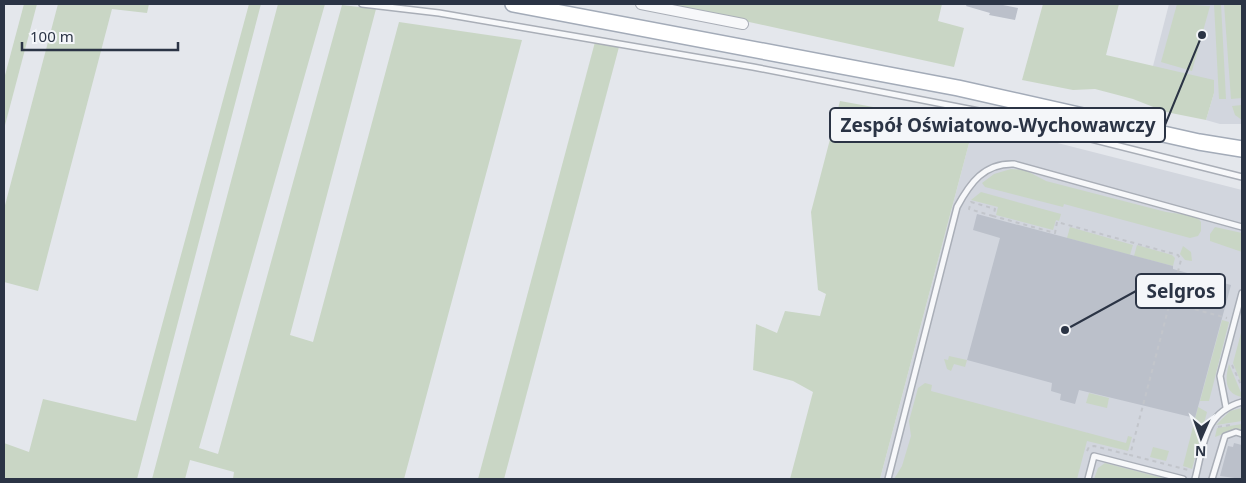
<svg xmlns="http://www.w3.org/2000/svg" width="1246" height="483" font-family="'Noto Sans',sans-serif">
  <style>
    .built { fill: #d2d6de }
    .green { fill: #c9d6c5 }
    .building { fill: #bbc0ca }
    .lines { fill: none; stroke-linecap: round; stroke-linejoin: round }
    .lane-casing { stroke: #a9aeb7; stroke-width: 8 }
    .street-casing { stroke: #a9aeb7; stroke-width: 12 }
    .primary-casing { stroke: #a3abb8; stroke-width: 18 }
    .path { stroke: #c2c5cb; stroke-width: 2; stroke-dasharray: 4 4; stroke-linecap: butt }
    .lane { stroke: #f7f8fa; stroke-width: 5 }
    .street { stroke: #f7f8fa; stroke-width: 10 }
    .primary { stroke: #fff; stroke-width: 15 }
    .leader { fill: none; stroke: #2b3445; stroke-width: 2 }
    .callout-dot { fill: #2b3445; stroke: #f4f6f9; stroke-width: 2 }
    .callout { fill: #f4f6f9; stroke: #2b3445; stroke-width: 2 }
    .callout-label { font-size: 19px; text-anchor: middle; font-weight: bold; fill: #2b3445 }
  </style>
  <rect width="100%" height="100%" fill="#e4e7ec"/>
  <g class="built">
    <polygon points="1169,4 1242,4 1242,124 1220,124 1206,120 1214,93 1153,66"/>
    <polygon points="972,132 992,137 1038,138 1242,190 1242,479 880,479"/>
  </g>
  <g class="green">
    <polygon points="24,4 37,4 4,129 4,79"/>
    <polygon points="58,4 149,4 147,13 112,9 38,291 4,282 4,209"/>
    <polygon points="249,4 261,4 137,479 4,479 4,443 29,452 43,399 136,421"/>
    <polygon points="278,4 325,4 199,448 218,454 342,5 376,9 290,335 313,342 399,22 522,40 404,479 233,479 234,472 190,460 185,479 152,479"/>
    <polygon points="667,4 942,4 938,21 964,28 954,67"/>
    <polygon points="1043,4 1119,4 1106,55 1214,80 1214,93 1206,120 1166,112 1133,99 1095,89 1073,90 1022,80"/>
    <polygon points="1177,4 1210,6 1192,71 1161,62"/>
    <polygon points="1214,4 1221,4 1226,99 1219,99"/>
    <polygon points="1224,4 1242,4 1242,98 1231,99"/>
    <polygon points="595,42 619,47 504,479 478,479"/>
    <polygon points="840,101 912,114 937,125 972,132 880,479 790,479 813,392 793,381 753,370 756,324 777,333 785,311 820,316 826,294 818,290 811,212"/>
    <polygon points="1242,105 1242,120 1235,115 1232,106"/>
    <polygon points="1011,169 1025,170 1046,181 1166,212 1196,216 1201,222 1201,231 1198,236 1190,238 1064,204 1063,207 985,187 982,183 994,174"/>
    <polygon points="981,192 1061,214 1059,221 1056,220 1053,230 996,215 998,207 971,200"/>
    <polygon points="1070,227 1133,245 1130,255 1067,238"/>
    <polygon points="1215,227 1242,233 1242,252 1210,241 1210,234"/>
    <polygon points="1137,245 1172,255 1175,258 1173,266 1134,256"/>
    <polygon points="1183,246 1191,252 1192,261 1185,260 1180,254"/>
    <polygon points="1222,320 1229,322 1209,401 1200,401"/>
    <polygon points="1241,333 1242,333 1242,385 1233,363"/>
    <polygon points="949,356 967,360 965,367 954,364 951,371 947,369 944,359 948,360"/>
    <path d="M1229,364L1242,395V397C1224,394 1225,378 1229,364Z"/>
    <polygon points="925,383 932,385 931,391 1126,443 1128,436 1132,437 1128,451 1087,441 1077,479 894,479 902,466 911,436 909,421 918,388"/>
    <polygon points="1089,393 1109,398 1107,408 1086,403"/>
    <polygon points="1198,407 1207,412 1192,469 1183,466"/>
    <polygon points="1242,408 1242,421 1216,425 1230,411"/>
    <polygon points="1242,424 1242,432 1231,431 1215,437 1217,428"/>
    <polygon points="1153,447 1169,451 1166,461 1150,457"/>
    <polygon points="1105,463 1167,479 1094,479 1098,468"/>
  </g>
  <g class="building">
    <polygon points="967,4 998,4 1018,8 1015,20 989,15 990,13 966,6"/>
    <polygon points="977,214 1173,266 1173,269 1231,285 1195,418 1079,390 1075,404 1060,400 1061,394 1051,391 1052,383 967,360 1000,238 973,230"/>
    <polygon points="1234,443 1242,445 1242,479 1220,476 1228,446 1233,447"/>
  </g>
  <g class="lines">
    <defs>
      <g id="lane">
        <polyline points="362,4 439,13 753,67 984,112 1242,177"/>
        <polyline points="1226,407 1220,376 1242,293"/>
        <path d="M888,479L957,207C970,183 984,163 1014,164L1242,227"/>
        <polyline points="1088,479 1094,456 1183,479"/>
        <path d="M1195,479C1204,445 1203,413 1242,402"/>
        <polyline points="1212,479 1225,436 1236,432 1242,434"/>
      </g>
      <polyline id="street" points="641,4 743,24"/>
      <polyline id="primary" points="513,4 958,88 1199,142 1242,149"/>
    </defs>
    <use href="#lane" class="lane-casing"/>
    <use href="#street" class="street-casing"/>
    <use href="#primary" class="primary-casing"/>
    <g class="path">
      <polyline points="993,216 969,209 971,202 995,209 993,216 1055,233 1057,222 1178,255 1181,260 1130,455 1188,470"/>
      <polyline points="1164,301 1227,318"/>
      <polyline points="1232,365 1242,387"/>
      <polyline points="1218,427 1230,425"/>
      <polyline points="1087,451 1089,447 1094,446 1130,455"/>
    </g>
    <use href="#lane" class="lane"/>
    <use href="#street" class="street"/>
    <use href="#primary" class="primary"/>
  </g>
  <path class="leader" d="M1202 35L1165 125M1065 330L1136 291"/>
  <g class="callout-dot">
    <circle cx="1202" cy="35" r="5"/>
    <circle cx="1065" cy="330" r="5"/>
  </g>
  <g class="callout">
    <rect x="830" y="108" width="335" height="34" rx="5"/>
    <rect x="1136" y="274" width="89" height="34" rx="5"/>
  </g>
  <g class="callout-label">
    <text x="998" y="132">Zespół Oświatowo-Wychowawczy</text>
    <text x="1181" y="298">Selgros</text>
  </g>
  <rect width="1246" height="483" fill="none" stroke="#2b3445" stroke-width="10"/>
  <g transform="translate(1201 438) rotate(182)" stroke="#f4f6f9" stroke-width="4" paint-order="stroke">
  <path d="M0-4L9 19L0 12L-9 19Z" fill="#2b3445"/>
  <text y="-8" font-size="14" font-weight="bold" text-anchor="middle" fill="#2b3445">N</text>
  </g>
  <path d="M22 42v8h156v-8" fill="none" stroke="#2b3445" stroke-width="2.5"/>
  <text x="30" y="42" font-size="15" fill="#2b3445" stroke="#f4f6f9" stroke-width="4" paint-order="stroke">100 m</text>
</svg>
